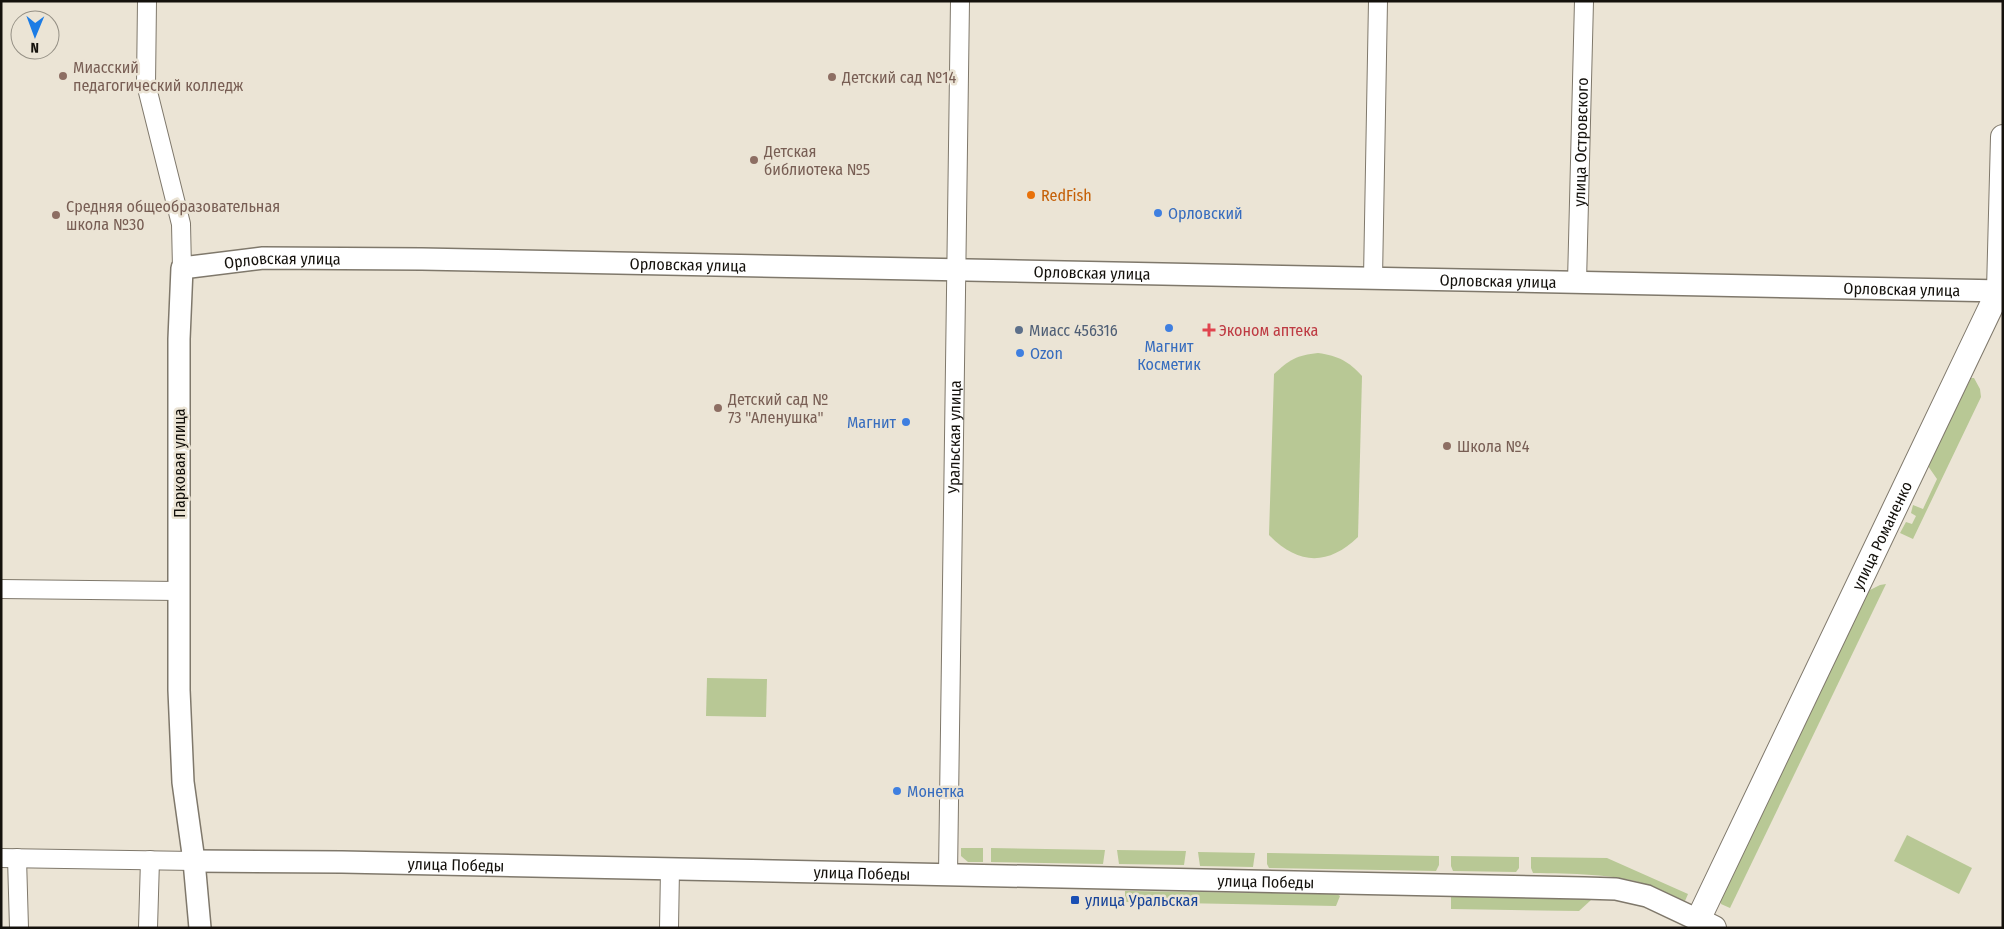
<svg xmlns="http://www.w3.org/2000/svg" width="2004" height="929" font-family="'Fira Sans Condensed',sans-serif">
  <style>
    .green { fill: #b8c895 }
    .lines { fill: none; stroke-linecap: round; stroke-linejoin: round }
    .minor-casing { stroke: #7f786b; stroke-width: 20 }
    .tertiary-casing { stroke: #7f786b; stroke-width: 24 }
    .secondary-casing { stroke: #7f786b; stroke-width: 26 }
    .minor { stroke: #fff; stroke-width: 18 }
    .tertiary { stroke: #fff; stroke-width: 21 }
    .secondary { stroke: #fff; stroke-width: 24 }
    .education-dot { fill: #8d6e63; stroke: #ebe4d5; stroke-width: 2 }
    .food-dot { fill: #e8710a; stroke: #ebe4d5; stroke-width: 2 }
    .shop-dot { fill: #3f7fe0; stroke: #ebe4d5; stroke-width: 2 }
    .service-dot { fill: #5c6f8a; stroke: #ebe4d5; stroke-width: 2 }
    .health-dot { fill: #e0444e; stroke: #ebe4d5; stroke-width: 2 }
    .transit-dot { fill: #1a4fb4; stroke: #ebe4d5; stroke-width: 2 }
    .labels { text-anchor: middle; stroke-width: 5; stroke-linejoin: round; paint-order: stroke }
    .education-label { font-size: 16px; fill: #785e54; stroke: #ebe4d5; text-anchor: start }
    .street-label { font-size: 16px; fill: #14110c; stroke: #ebe4d5 }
    .food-label { font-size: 16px; fill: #c56008; stroke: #ebe4d5; text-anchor: start }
    .shop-label { font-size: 16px; fill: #366cbe; stroke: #ebe4d5; text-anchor: start }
    .service-label { font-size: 16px; fill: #4e5e75; stroke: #ebe4d5; text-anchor: start }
    .health-label { font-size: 16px; fill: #be3a42; stroke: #ebe4d5; text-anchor: start }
    .transit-label { font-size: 16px; fill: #164399; stroke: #ebe4d5; text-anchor: start }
  </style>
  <rect width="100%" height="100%" fill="#ebe4d5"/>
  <g class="green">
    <path d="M1318,353C1339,356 1348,361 1362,376L1358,537C1328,566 1298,565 1269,535L1274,374C1289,360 1297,355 1318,353Z"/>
    <polygon points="1971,378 1974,378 1980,389 1981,397 1913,539 1900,533 1906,522 1912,524 1916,516 1911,513 1913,505 1923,509 1937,479 1928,466"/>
    <polygon points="1886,584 1730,908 1721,904 1720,897 1866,592 1880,585"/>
    <polygon points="707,678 767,679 766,717 706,716"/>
    <polygon points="1907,835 1972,868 1959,894 1894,861"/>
    <polygon points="961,848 983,848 983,862 968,862 961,856"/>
    <polygon points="991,848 1105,850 1103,864 991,862"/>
    <polygon points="1117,850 1186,851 1184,865 1119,864"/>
    <polygon points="1198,852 1255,853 1253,867 1200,866"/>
    <polygon points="1267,853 1439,856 1439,865 1436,871 1269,868 1267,864"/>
    <polygon points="1451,856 1519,857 1519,868 1516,872 1453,871 1451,866"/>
    <path d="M1531,857L1607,858L1688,894L1685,901C1673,896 1661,889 1649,885C1612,873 1572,874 1533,873L1531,868Z"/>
    <polygon points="1125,891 1337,894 1340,896 1336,906 1125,902"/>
    <polygon points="1451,895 1585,897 1591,900 1579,911 1451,909"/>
  </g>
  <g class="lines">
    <defs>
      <g id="minor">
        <polyline points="147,1 146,84 181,224 182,268"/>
        <polyline points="1373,278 1378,1"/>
        <path id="s1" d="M1577,282L1584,1"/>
        <polyline points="1,589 178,591"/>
        <polyline points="1,858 194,861"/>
        <polyline points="17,858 19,928"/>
        <path id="s2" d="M948,875L960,1"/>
        <polyline points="148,928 150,860"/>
        <polyline points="669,928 670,869"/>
      </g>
      <g id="tertiary">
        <path id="s3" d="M194,861L342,862L1584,888L1616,889L1647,896L1698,920"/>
        <path id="s4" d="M200,928L194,861L183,782L179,690V339L182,268L263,258L422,259L2003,291"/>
      </g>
      <g id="secondary">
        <path id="s5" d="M1714,928L1698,920L1999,290L2003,137"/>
      </g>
    </defs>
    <use href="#minor" class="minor-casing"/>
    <use href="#tertiary" class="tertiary-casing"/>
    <use href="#secondary" class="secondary-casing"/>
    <use href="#minor" class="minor"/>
    <use href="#tertiary" class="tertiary"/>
    <use href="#secondary" class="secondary"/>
  </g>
  <g class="education-dot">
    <circle cx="63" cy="76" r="5"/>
    <circle cx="832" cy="77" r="5"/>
    <circle cx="754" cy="160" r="5"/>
    <circle cx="56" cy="215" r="5"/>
    <circle cx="718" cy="408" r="5"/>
    <circle cx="1447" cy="446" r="5"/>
  </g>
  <circle class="food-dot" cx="1031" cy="195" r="5"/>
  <g class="shop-dot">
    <circle cx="1158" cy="213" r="5"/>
    <circle cx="1169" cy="328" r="5"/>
    <circle cx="1020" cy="353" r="5"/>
    <circle cx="906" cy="422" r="5"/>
    <circle cx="897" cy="791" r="5"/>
  </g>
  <circle class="service-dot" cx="1019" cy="330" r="5"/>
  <path class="health-dot" d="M1206.5 322.5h5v5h5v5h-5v5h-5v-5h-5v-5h5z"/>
  <rect class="transit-dot" x="1070" y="895" width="10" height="10" rx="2.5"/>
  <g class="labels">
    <g class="education-label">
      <text x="73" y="73">Миасский<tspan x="73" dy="18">педагогический колледж</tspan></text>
      <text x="842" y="83">Детский сад №14</text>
      <text x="764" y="157">Детская<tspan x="764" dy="18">библиотека №5</tspan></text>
      <text x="66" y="212">Средняя общеобразовательная<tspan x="66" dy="18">школа №30</tspan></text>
      <text x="728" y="405">Детский сад №<tspan x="728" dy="18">73 "Аленушка"</tspan></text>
      <text x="1457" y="452">Школа №4</text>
    </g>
    <g class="street-label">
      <text dy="6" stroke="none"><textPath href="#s1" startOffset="140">улица Островского</textPath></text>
      <text dy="6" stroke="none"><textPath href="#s4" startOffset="762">Орловская улица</textPath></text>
      <text dy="6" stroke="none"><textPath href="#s4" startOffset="1168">Орловская улица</textPath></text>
      <text dy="6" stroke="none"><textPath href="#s4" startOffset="1572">Орловская улица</textPath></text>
      <text dy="6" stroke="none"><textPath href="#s4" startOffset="1978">Орловская улица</textPath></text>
      <text dy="6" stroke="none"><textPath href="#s4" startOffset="2382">Орловская улица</textPath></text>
      <text dy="6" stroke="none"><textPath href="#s2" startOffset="438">Уральская улица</textPath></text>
      <text transform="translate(179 463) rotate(-90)" y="6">Парковая улица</text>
      <text dy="6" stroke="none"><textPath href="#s5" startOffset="444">улица Романенко</textPath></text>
      <text dy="6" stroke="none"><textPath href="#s3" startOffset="262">улица Победы</textPath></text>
      <text dy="6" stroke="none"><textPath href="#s3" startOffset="668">улица Победы</textPath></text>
      <text dy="6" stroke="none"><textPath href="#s3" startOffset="1072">улица Победы</textPath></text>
    </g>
    <g class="food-label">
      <text x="1041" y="201">RedFish</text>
    </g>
    <g class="shop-label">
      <text x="1168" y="219">Орловский</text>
      <text x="1169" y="352" text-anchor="middle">Магнит<tspan x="1169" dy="18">Косметик</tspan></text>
      <text x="1030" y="359">Ozon</text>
      <text x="896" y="428" text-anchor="end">Магнит</text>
      <text x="907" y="797">Монетка</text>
    </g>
    <g class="service-label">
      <text x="1029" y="336">Миасс 456316</text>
    </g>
    <g class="health-label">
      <text x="1219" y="336">Эконом аптека</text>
    </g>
    <g class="transit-label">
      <text x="1085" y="906">улица Уральская</text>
    </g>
  </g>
  <rect width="2004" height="929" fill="none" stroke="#14110c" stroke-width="5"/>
  <g transform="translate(35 35) rotate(181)"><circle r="24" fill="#ebe4d5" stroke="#959085"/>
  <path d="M0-4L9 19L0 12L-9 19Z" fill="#1c7ce5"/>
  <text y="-8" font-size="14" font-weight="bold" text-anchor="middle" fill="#14110c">N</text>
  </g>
</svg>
